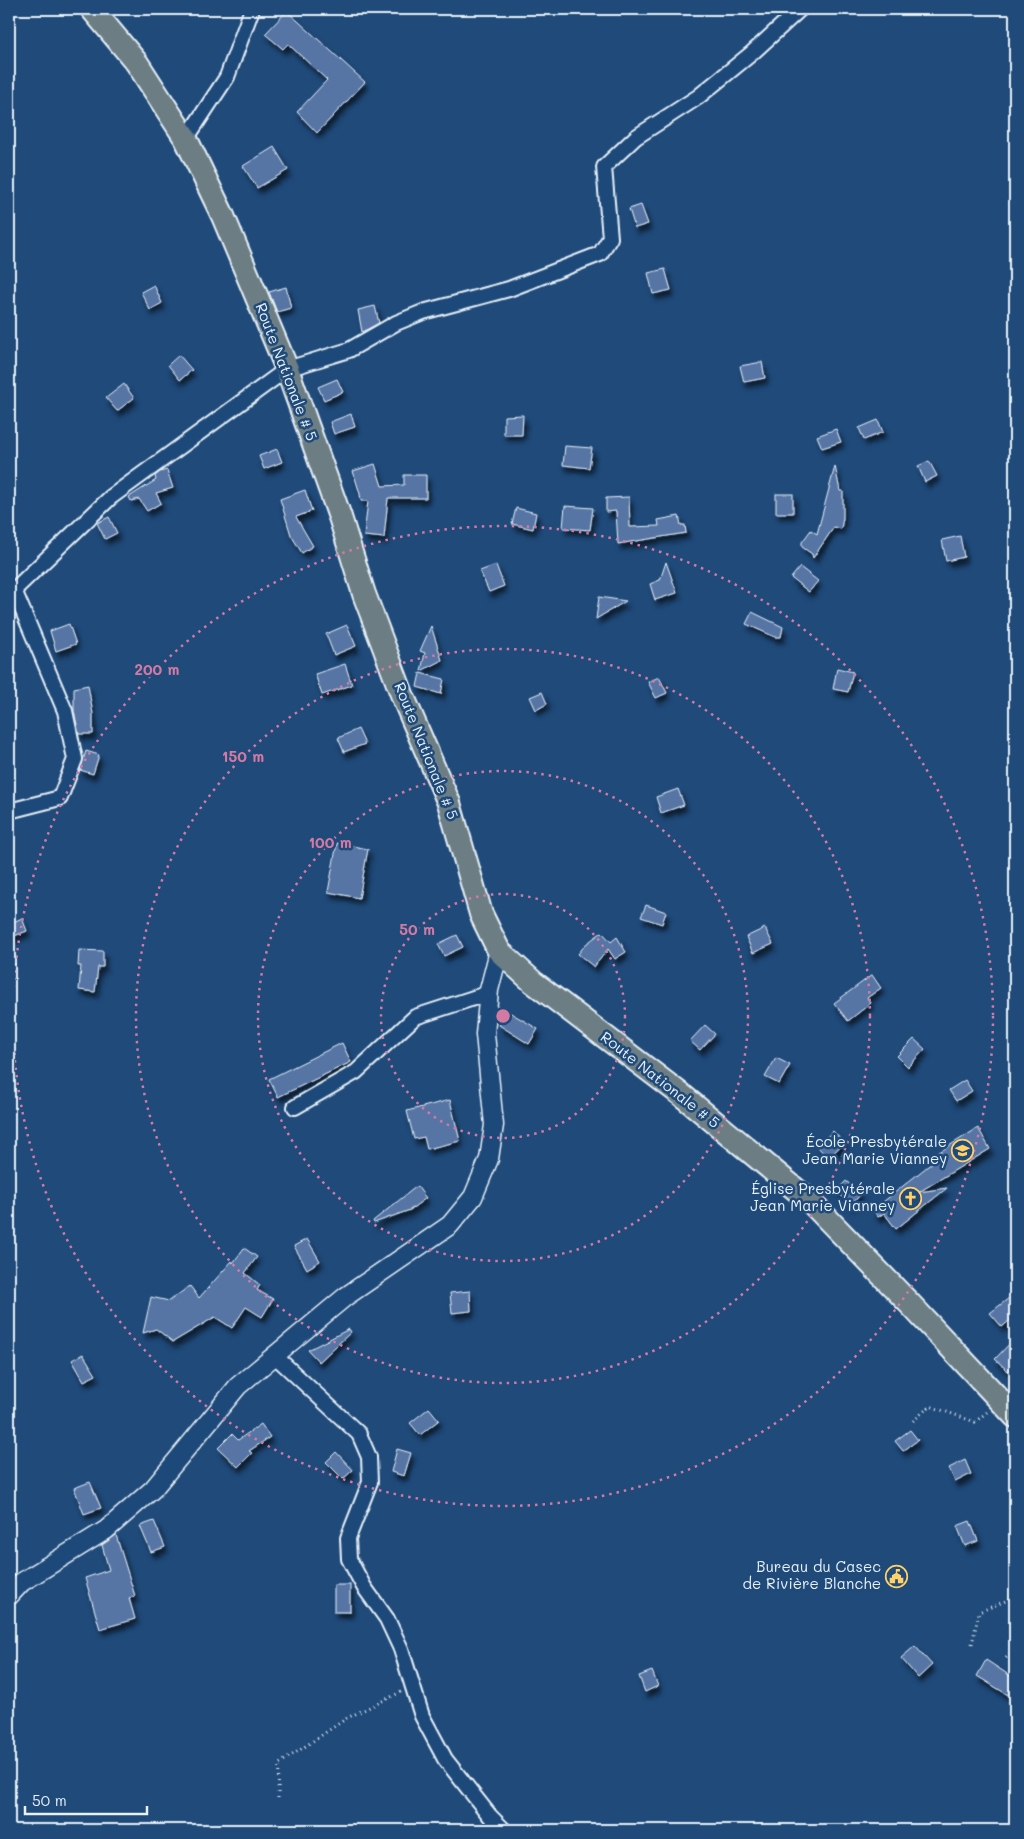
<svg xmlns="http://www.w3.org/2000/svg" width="1024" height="1839" font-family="Mali,sans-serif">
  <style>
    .building { fill: #5675a5; stroke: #e8f1f8; filter: url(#shadow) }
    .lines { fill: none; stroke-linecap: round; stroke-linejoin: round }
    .minor-casing { stroke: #e8f1f8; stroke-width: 18 }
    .tertiary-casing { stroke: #e8f1f8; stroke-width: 21 }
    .primary-casing { stroke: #e8f1f8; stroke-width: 26 }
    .path { stroke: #e8f1f8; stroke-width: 3; stroke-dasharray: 1 4; stroke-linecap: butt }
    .minor { stroke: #1f4a7a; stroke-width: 14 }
    .tertiary { stroke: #1f4a7a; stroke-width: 18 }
    .primary { stroke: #6c7e84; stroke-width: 22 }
    .ring { fill: none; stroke: #d37aa2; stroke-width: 2.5; stroke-dasharray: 2.5 5 }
    .labels { text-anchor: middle; stroke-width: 5; stroke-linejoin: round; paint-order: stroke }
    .street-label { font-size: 15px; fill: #e8f1f8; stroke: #1f4a7a }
    .poi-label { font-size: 15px; fill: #e8f1f8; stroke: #1f4a7a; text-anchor: end }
    .centre { fill: #d37aa2; stroke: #1f4a7a; stroke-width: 2.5 }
    .ring-label { font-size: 15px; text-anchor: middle; font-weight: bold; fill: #d37aa2; stroke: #1f4a7a; stroke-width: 5; stroke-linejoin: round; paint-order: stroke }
  </style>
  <defs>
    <filter id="shadow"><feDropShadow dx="3" dy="5.5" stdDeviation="2.5" flood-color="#0009"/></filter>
  </defs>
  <rect width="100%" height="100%" fill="#1f4a7a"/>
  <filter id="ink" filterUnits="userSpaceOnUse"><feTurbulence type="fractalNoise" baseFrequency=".02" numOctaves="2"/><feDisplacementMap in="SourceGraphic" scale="10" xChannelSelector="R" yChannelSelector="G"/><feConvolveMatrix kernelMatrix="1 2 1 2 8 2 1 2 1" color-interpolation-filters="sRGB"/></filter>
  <g filter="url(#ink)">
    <g class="building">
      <polygon points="287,11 365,82 317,133 297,112 327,80 288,44 283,49 265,34"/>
      <polygon points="274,147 288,170 257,188 243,166"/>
      <polygon points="641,205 648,224 635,228 629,209"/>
      <polygon points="665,269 671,290 653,294 648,273"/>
      <polygon points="154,285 162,303 150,310 141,292"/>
      <polygon points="286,287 291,308 277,312 269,292"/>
      <polygon points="375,306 379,323 362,332 358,310"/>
      <polygon points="179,355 192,370 180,380 168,365"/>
      <polygon points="762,362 765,378 744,382 740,366"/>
      <polygon points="337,379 343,392 324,400 318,387"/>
      <polygon points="124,384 134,398 117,411 106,398"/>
      <polygon points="351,414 355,427 334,434 330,422"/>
      <polygon points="523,415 522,435 504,435 504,416"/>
      <polygon points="878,420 883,432 864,440 859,428"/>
      <polygon points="836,429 841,442 822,448 817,436"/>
      <polygon points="565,446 592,448 589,468 563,465"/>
      <polygon points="277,449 282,462 264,469 259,456"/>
      <polygon points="929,461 937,476 925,482 918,466"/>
      <polygon points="375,464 382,486 404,485 404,475 426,475 426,498 388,498 384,538 364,536 368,501 361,501 360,494 353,471"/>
      <polygon points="835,466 840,491 843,491 843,518 841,529 834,527 813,558 812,554 802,547 802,542 811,530 817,534"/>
      <polygon points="167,470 173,488 156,493 161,503 147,511 139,499 131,501 129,497 156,480 155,476 160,472"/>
      <polygon points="305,490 312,511 296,517 313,546 302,553 291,535 280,499"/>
      <rect x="776" y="494" width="17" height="19"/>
      <polygon points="629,497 630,527 659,526 658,520 679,516 681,525 685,525 686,533 618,544 616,511 606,512 606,498"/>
      <polygon points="565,506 593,508 590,530 563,528"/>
      <polygon points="516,508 536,513 533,529 512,524"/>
      <polygon points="109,517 117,533 105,539 97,523"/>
      <polygon points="960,536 964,557 946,561 942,540"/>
      <polygon points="666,562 677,593 655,600 650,584 660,580"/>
      <polygon points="496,565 504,586 489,592 480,571"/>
      <polygon points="800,567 818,581 809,592 791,578"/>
      <polygon points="599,597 626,601 596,619"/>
      <polygon points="752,612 783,627 781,637 775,637 746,624"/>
      <polygon points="69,624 76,644 56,651 50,631"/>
      <polygon points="347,625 356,646 334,655 326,634"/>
      <polygon points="431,626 442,660 421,671 425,653 420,651"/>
      <polygon points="345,664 352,685 322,695 315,674"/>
      <polygon points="837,668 853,672 848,692 833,689"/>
      <polygon points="420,673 444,679 441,694 417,687"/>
      <polygon points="659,677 667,693 656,698 648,682"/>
      <polygon points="88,685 93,714 93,734 79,734 74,711 74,688"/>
      <polygon points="542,692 547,704 536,710 530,697"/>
      <polygon points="358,729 365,744 344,752 338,738"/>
      <polygon points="86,751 99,755 93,774 80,770"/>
      <polygon points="678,789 684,805 661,813 656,797"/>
      <polygon points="337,843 368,849 359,898 328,892"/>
      <polygon points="646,905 666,912 662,924 641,917"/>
      <polygon points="22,918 27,931 9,938 9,924"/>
      <polygon points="765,928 773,944 753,953 746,937"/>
      <polygon points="602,932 611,942 617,937 626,952 615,959 608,949 594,967 578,954 586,944"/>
      <polygon points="457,935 463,947 444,956 438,944"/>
      <polygon points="79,950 103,951 103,967 98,967 95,992 79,990 81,966 78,966"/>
      <polygon points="872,975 881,988 867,998 871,1003 848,1021 834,1003"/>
      <polygon points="509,1012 538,1029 529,1044 499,1025"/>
      <polygon points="705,1025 715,1034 700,1050 690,1041"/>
      <polygon points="914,1039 925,1049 908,1067 897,1056"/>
      <polygon points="342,1043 351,1062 278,1097 269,1079"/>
      <polygon points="776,1058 790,1065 779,1084 765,1077"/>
      <polygon points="965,1080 972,1091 956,1101 949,1090"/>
      <polygon points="450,1100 460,1141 427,1149 424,1137 414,1139 407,1111"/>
      <polygon points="978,1128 990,1149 919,1192 947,1188 896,1229 884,1213 878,1217 873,1210 938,1158 936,1154"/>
      <polygon points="833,1131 844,1143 828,1158 817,1146"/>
      <polygon points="846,1181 861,1194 851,1205 836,1191"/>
      <polygon points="417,1186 426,1198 410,1210 374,1223 373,1221"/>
      <polygon points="307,1239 320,1261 307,1269 294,1246"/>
      <polygon points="244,1248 257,1257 245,1273 260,1285 257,1290 273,1299 262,1317 246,1307 232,1328 215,1317 173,1342 156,1329 143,1333 151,1297 169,1301 190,1286 199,1298 232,1261 233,1263"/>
      <polygon points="470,1291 471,1311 452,1313 450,1293"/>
      <polygon points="1009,1298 1015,1305 1015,1316 1002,1327 990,1313"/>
      <polygon points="349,1329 351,1332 319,1362 308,1350"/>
      <polygon points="1015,1338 1015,1364 1008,1371 995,1359"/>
      <polygon points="83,1354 96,1375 84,1381 72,1360"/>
      <polygon points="429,1408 439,1420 420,1435 410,1423"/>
      <polygon points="261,1424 270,1437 249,1451 252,1453 238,1467 218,1448 232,1434 238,1440"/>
      <polygon points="910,1430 918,1440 903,1451 895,1441"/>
      <polygon points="397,1449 411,1453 404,1476 391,1472"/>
      <polygon points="336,1452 353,1470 343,1479 326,1462"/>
      <polygon points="965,1460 971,1474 955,1482 949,1468"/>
      <polygon points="90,1482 101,1508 84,1514 74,1488"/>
      <polygon points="154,1521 165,1547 151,1552 140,1526"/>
      <polygon points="970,1521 978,1541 965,1546 957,1526"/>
      <polygon points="116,1535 135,1596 129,1598 135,1619 100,1629 85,1578 109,1570 102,1545"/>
      <rect x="334" y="1585" width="16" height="27"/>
      <polygon points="915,1646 932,1665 918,1678 901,1658"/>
      <polygon points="986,1660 1015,1679 1008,1695 977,1676"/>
      <polygon points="652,1671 658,1686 645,1692 639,1676"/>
    </g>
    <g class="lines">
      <defs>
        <g id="minor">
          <polyline points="186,139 227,77 252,9"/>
          <polyline points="9,593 14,590 111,497 287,369 349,350 396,323 423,312 509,289 600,254 610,238 604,167 636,137 698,97 752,53 800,9"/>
          <polyline points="9,811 60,798 75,759 65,711 14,590"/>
          <polyline points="295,1107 356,1072 415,1017 489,993"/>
          <polyline points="274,1355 359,1434 369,1457 370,1482 348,1538 349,1559 364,1587 387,1619 401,1649 422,1716 445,1759 490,1816 504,1830"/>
        </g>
        <polyline id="tertiary" points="9,1596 22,1582 106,1530 153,1489 238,1386 345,1297 450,1225 473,1197 489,1159 494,1125 485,1034 489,990 499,951"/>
        <polyline id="primary" points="92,9 137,63 186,139 223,216 287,369 340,517 364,594 403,697 449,803 481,914 499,951 533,982 683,1096 811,1202 910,1304 1015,1416"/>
      </defs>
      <use href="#minor" class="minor-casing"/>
      <use href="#tertiary" class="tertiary-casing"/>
      <use href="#primary" class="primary-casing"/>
      <g class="path">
        <polyline points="913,1421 930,1406 975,1422 987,1412"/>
        <polyline points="972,1644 979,1612 1015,1597"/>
        <polyline points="1006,1658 1015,1648"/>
        <polyline points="278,1798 279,1764 347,1718 401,1692"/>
      </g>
      <use href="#minor" class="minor"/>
      <use href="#tertiary" class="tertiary"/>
      <use href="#primary" class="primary"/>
    </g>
  </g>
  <g class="ring">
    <circle cx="503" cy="1016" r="122"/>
    <circle cx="503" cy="1016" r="245"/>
    <circle cx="503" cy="1016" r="367"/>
    <circle cx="503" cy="1016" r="490"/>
  </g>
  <defs>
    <symbol id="school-ring" viewBox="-11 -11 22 22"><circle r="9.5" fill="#1f4a7a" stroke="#ffd166" stroke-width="1.5"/><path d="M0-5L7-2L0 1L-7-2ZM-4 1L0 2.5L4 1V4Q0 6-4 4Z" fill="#ffd166"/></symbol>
    <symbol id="church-ring" viewBox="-11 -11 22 22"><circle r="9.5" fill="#1f4a7a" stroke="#ffd166" stroke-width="1.5"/><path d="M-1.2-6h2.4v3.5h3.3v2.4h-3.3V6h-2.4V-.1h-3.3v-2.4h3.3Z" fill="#ffd166"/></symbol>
    <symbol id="civic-ring" viewBox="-11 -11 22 22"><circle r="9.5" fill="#1f4a7a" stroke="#ffd166" stroke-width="1.5"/><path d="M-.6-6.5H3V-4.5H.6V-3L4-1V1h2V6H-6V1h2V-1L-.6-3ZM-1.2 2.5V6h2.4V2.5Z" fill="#ffd166"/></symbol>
  </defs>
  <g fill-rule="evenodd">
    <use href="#school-ring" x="950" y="1138" width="25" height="25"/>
    <use href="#church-ring" x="898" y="1186" width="25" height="25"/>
    <use href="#civic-ring" x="884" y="1564" width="25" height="25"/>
  </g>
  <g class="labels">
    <g class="street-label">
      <text transform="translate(286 372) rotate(69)" y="5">Route Nationale # 5</text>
      <text transform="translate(426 751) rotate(68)" y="5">Route Nationale # 5</text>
      <text transform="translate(660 1080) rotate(38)" y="5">Route Nationale # 5</text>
    </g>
    <g class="poi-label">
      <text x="947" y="1147">École Presbytérale<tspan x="947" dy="17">Jean Marie Vianney</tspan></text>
      <text x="895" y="1194">Église Presbytérale<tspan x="895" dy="17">Jean Marie Vianney</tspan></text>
      <text x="881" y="1572">Bureau du Casec<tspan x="881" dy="17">de Rivière Blanche</tspan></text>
    </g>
  </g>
  <circle cx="503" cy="1016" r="8" class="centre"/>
  <g class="ring-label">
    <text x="157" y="675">200 m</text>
    <text x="243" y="762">150 m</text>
    <text x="330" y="848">100 m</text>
    <text x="417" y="935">50 m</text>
  </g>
  <rect width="1024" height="1839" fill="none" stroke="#1f4a7a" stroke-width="30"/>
  <rect x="15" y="15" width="994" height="1809" fill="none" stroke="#e8f1f8" stroke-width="2" filter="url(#ink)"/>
  <path d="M25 1806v8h122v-8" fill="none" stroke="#e8f1f8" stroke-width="2.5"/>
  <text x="32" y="1806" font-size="15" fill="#e8f1f8" stroke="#1f4a7a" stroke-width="4" paint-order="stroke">50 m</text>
</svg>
